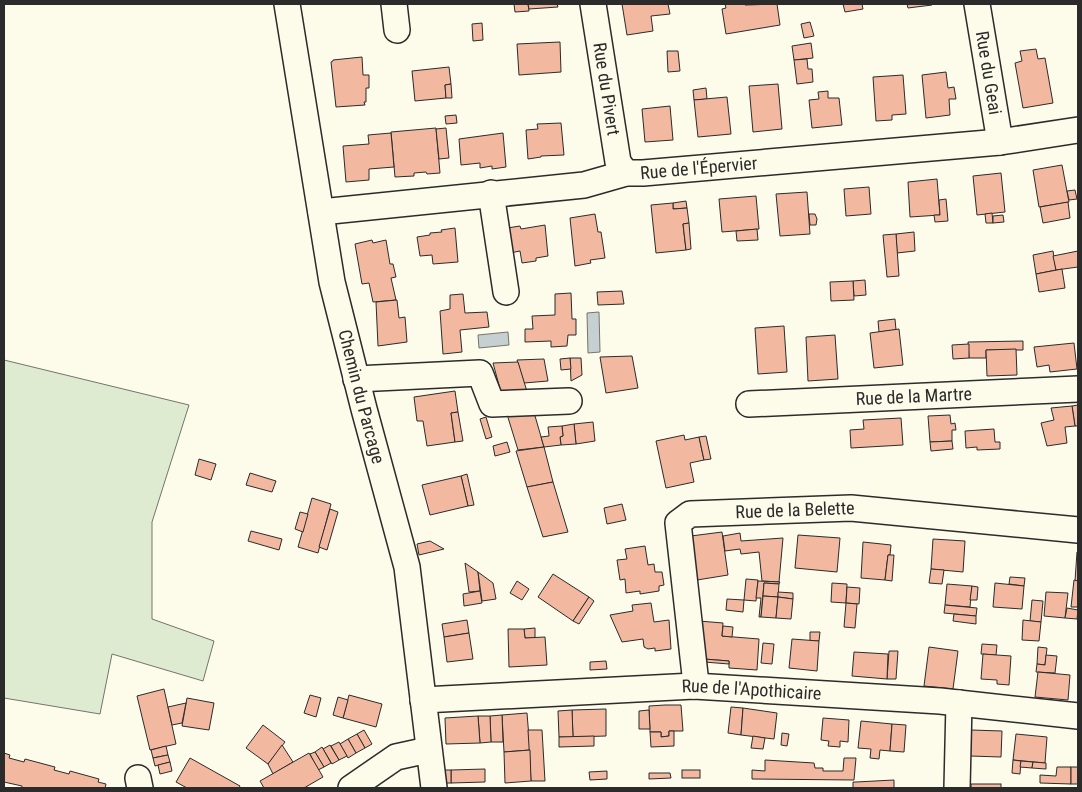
<svg xmlns="http://www.w3.org/2000/svg" width="1082" height="792" font-family="'Roboto Condensed',sans-serif">
  <style>
    .green { fill: #deebd1; stroke: #74746e }
    .water { fill: #c7d0d0; stroke: #74746e }
    .building { fill: #f2b8a0; stroke: #2b2b2b }
    .lines { fill: none; stroke-linecap: round; stroke-linejoin: round }
    .minor-casing { stroke: #2b2b2b; stroke-width: 28 }
    .minor { stroke: #fdfbea; stroke-width: 25 }
    .labels { text-anchor: middle; stroke-width: 4; stroke-linejoin: round; paint-order: stroke }
    .street-label { font-size: 18px; fill: #2b2b2b; stroke: #fdfbea }
  </style>
  <rect width="100%" height="100%" fill="#fdfbea"/>
  <polygon class="green" points="4,360 189,405 152,522 152,619 214,641 203,681 112,654 100,714 4,698"/>
  <g class="water">
    <polygon points="599,312 600,352 588,353 587,313"/>
    <polygon points="508,332 509,345 479,348 478,335"/>
  </g>
  <g class="building">
    <polygon points="514,4 528,4 529,11 515,12"/>
    <polygon points="528,4 557,4 558,7 529,9"/>
    <polygon points="622,4 668,4 670,14 651,16 653,31 627,35"/>
    <polygon points="725,4 744,4 745,5 777,4 780,25 726,34 722,9 726,8"/>
    <polygon points="843,4 862,4 863,9 845,12"/>
    <polygon points="907,4 932,4 932,5 908,8"/>
    <polygon points="810,22 814,36 804,38 801,24"/>
    <polygon points="482,23 483,40 473,41 472,24"/>
    <polygon points="560,42 561,72 519,75 517,44"/>
    <polygon points="811,43 813,58 794,60 792,46"/>
    <polygon points="1036,49 1038,59 1045,58 1053,103 1023,108 1015,63 1022,61 1020,51"/>
    <polygon points="667,51 678,51 680,71 668,72"/>
    <polygon points="362,57 363,75 369,75 369,88 366,88 366,102 364,102 365,105 336,107 331,62 333,61 333,60"/>
    <polygon points="807,59 808,69 812,69 813,82 797,84 794,60"/>
    <polygon points="449,67 451,84 445,85 446,98 415,101 412,71"/>
    <polygon points="946,72 948,88 954,87 956,99 949,99 950,115 926,118 922,75"/>
    <polygon points="903,75 906,114 892,115 892,120 876,121 873,77"/>
    <polygon points="451,84 452,98 446,98 445,85"/>
    <polygon points="778,84 782,129 753,132 749,86"/>
    <polygon points="706,88 707,99 694,100 693,90"/>
    <polygon points="828,91 828,98 839,98 842,125 812,128 809,100 819,99 818,92"/>
    <polygon points="727,97 731,134 698,137 694,100"/>
    <polygon points="670,106 673,140 645,142 642,109"/>
    <polygon points="456,115 457,123 446,124 445,116"/>
    <polygon points="561,123 564,155 541,156 541,157 528,159 526,130 538,129 537,124"/>
    <polygon points="436,128 440,173 427,174 426,172 414,173 414,176 395,177 391,132"/>
    <polygon points="446,128 449,158 439,159 436,129"/>
    <polygon points="391,133 394,167 369,169 369,180 346,182 343,146 369,144 368,135"/>
    <polygon points="503,133 506,167 492,169 492,166 480,168 480,163 461,165 459,139"/>
    <polygon points="1062,165 1069,202 1039,207 1033,170"/>
    <polygon points="1001,173 1005,212 977,215 973,176"/>
    <polygon points="937,179 940,215 910,217 908,182"/>
    <polygon points="869,187 871,214 846,216 844,189"/>
    <polygon points="1075,190 1077,199 1069,200 1067,191"/>
    <polygon points="807,192 810,234 780,236 776,194"/>
    <polygon points="756,196 759,229 722,232 719,199"/>
    <polygon points="946,199 948,221 935,222 934,215 940,215 939,200"/>
    <polygon points="686,201 687,208 673,209 673,203"/>
    <polygon points="1068,202 1070,218 1043,223 1040,207"/>
    <polygon points="673,203 673,209 687,208 689,223 683,224 686,250 656,253 651,205"/>
    <polygon points="992,213 993,223 986,223 985,214"/>
    <polygon points="595,214 598,232 601,232 605,258 590,260 591,263 575,266 570,218"/>
    <polygon points="809,214 815,214 817,219 816,225 810,225"/>
    <polygon points="1003,215 1004,222 993,223 993,216"/>
    <polygon points="689,223 691,249 686,250 683,224"/>
    <polygon points="545,225 548,256 536,258 536,261 522,263 520,251 505,254 501,229 520,226 521,229"/>
    <polygon points="455,228 458,262 433,264 432,255 420,256 417,237 430,235 430,233 442,232 441,230"/>
    <polygon points="757,229 758,240 737,241 736,231"/>
    <polygon points="914,232 915,251 897,253 896,234"/>
    <polygon points="896,234 899,276 887,277 883,235"/>
    <polygon points="372,240 373,243 386,240 390,264 393,264 396,277 391,278 396,300 373,302 369,283 362,284 355,244"/>
    <polygon points="1053,251 1056,270 1036,274 1033,255"/>
    <polygon points="1078,251 1078,267 1056,270 1053,256"/>
    <polygon points="1062,269 1065,288 1039,292 1036,274"/>
    <polygon points="865,280 866,295 854,296 853,281"/>
    <polygon points="853,281 854,300 831,301 830,282"/>
    <polygon points="622,291 624,304 598,305 597,292"/>
    <polygon points="571,293 572,319 576,319 576,335 568,335 567,346 551,347 551,341 525,342 525,329 533,329 532,316 555,315 555,294"/>
    <polygon points="463,294 465,313 487,312 489,327 460,330 462,352 443,354 440,311 450,309 450,295"/>
    <polygon points="397,300 399,318 405,317 407,342 378,346 376,302"/>
    <polygon points="895,319 896,330 879,332 878,321"/>
    <polygon points="784,326 787,372 758,374 755,328"/>
    <polygon points="899,329 903,365 874,368 870,333"/>
    <polygon points="835,335 838,379 808,381 806,337"/>
    <polygon points="1023,341 1023,350 986,350 986,358 969,358 968,342"/>
    <polygon points="1074,343 1077,369 1050,372 1049,365 1037,367 1034,347"/>
    <polygon points="969,344 969,358 953,359 952,345"/>
    <polygon points="1016,349 1017,375 987,376 986,350"/>
    <polygon points="632,356 638,388 606,393 600,357"/>
    <polygon points="570,358 581,358 582,375 571,381"/>
    <polygon points="570,358 571,369 561,370 560,359"/>
    <polygon points="544,359 548,381 524,383 517,360"/>
    <polygon points="518,362 529,398 503,400 493,363"/>
    <polygon points="455,391 458,412 451,413 455,442 427,446 423,421 417,421 414,397"/>
    <polygon points="1078,405 1078,426 1075,426 1072,406"/>
    <polygon points="1072,406 1075,426 1065,427 1067,443 1047,446 1041,423 1054,420 1051,408"/>
    <polygon points="533,409 544,447 518,450 506,411"/>
    <polygon points="458,412 463,441 455,442 451,413"/>
    <polygon points="950,415 951,424 955,423 956,430 952,430 952,441 930,442 928,416"/>
    <polygon points="486,417 492,437 486,439 480,419"/>
    <polygon points="901,418 903,445 851,448 850,430 864,429 863,420"/>
    <polygon points="593,422 595,441 576,444 574,424"/>
    <polygon points="574,424 576,444 561,445 560,437 563,436 562,426"/>
    <polygon points="562,426 563,436 560,437 561,445 544,447 541,437 549,436 548,427"/>
    <polygon points="994,429 995,442 1000,442 1000,449 977,450 977,447 966,448 965,431"/>
    <polygon points="684,435 685,440 699,437 704,460 690,463 694,482 666,488 656,441"/>
    <polygon points="706,436 711,459 704,460 699,437"/>
    <polygon points="952,441 953,449 931,451 930,442"/>
    <polygon points="507,442 510,452 495,456 493,446"/>
    <polygon points="544,447 553,482 527,487 516,451"/>
    <polygon points="199,459 216,464 211,480 195,475"/>
    <polygon points="250,473 276,481 272,492 246,485"/>
    <polygon points="467,474 474,505 468,506 461,476"/>
    <polygon points="461,476 468,506 430,515 422,485"/>
    <polygon points="553,482 568,532 543,537 527,487"/>
    <polygon points="312,498 331,504 318,553 298,547"/>
    <polygon points="622,504 626,520 607,524 604,508"/>
    <polygon points="330,509 338,512 327,550 319,547"/>
    <polygon points="300,512 308,514 303,532 295,529"/>
    <polygon points="251,531 282,539 279,550 248,541"/>
    <polygon points="722,532 728,575 697,580 691,536"/>
    <polygon points="740,533 741,541 783,538 779,582 762,581 759,552 741,554 740,549 725,551 723,536"/>
    <polygon points="798,535 840,538 837,572 795,568"/>
    <polygon points="933,539 965,541 963,572 931,569"/>
    <polygon points="430,541 444,549 419,555 417,544"/>
    <polygon points="863,542 891,545 890,555 888,555 885,580 861,578"/>
    <polygon points="645,546 648,565 654,564 655,572 662,572 664,585 659,586 659,591 640,594 640,591 626,593 625,579 620,580 617,560 627,559 625,549"/>
    <polygon points="1077,552 1078,553 1078,581 1075,581"/>
    <polygon points="888,555 894,555 892,581 885,580"/>
    <polygon points="465,563 478,572 480,591 469,592"/>
    <polygon points="931,569 944,570 942,584 929,583"/>
    <polygon points="478,572 493,583 496,599 482,601"/>
    <polygon points="553,574 589,597 573,621 538,597"/>
    <polygon points="1010,577 1025,578 1024,586 1009,584"/>
    <polygon points="746,579 758,580 756,601 744,600"/>
    <polygon points="1074,580 1078,581 1078,607 1071,607"/>
    <polygon points="517,581 529,589 522,600 510,593"/>
    <polygon points="758,581 780,582 779,584 764,583 761,617 759,617 761,598 756,598"/>
    <polygon points="764,583 779,584 778,597 763,596"/>
    <polygon points="832,583 847,584 846,603 831,602"/>
    <polygon points="995,583 1024,586 1022,609 993,607"/>
    <polygon points="947,584 972,586 970,607 945,605"/>
    <polygon points="972,586 978,587 977,600 970,600"/>
    <polygon points="847,587 860,588 859,604 846,603"/>
    <polygon points="480,591 482,603 464,606 463,594"/>
    <polygon points="778,592 793,593 793,599 778,597"/>
    <polygon points="1046,592 1068,593 1065,618 1044,616"/>
    <polygon points="763,596 778,597 776,618 761,617"/>
    <polygon points="589,597 594,601 579,624 573,621"/>
    <polygon points="778,597 793,599 791,619 776,618"/>
    <polygon points="727,599 744,600 743,612 726,610"/>
    <polygon points="1032,600 1043,601 1041,622 1030,621"/>
    <polygon points="651,603 654,622 669,620 671,649 655,651 655,648 648,649 644,647 643,639 622,642 610,615 633,611 632,605"/>
    <polygon points="846,603 857,604 855,628 844,627"/>
    <polygon points="945,605 977,608 976,616 944,613"/>
    <polygon points="1067,608 1078,610 1077,619 1065,618"/>
    <polygon points="954,614 976,616 976,624 953,621"/>
    <polygon points="467,620 469,633 444,637 442,624"/>
    <polygon points="1023,620 1041,622 1039,641 1022,640"/>
    <polygon points="699,621 723,623 722,636 759,639 757,670 729,668 729,661 704,659"/>
    <polygon points="723,626 733,627 732,637 722,636"/>
    <polygon points="535,628 535,638 525,638 524,629"/>
    <polygon points="508,629 524,629 525,638 545,637 547,665 509,667"/>
    <polygon points="810,632 820,632 819,641 810,641"/>
    <polygon points="469,633 473,659 447,662 444,637"/>
    <polygon points="792,639 819,641 817,671 789,668"/>
    <polygon points="763,643 774,644 772,664 761,663"/>
    <polygon points="982,644 997,645 996,655 981,654"/>
    <polygon points="929,647 958,651 953,689 924,686"/>
    <polygon points="1038,647 1047,648 1045,665 1037,664"/>
    <polygon points="889,651 898,651 896,679 887,679"/>
    <polygon points="854,652 888,654 887,679 852,676"/>
    <polygon points="983,654 1011,656 1009,685 997,684 997,680 981,679"/>
    <polygon points="1046,655 1057,656 1055,673 1036,672 1037,664 1045,665"/>
    <polygon points="704,659 729,661 729,664 704,662"/>
    <polygon points="606,661 607,669 590,670 590,662"/>
    <polygon points="1038,672 1070,675 1068,700 1035,697"/>
    <polygon points="164,689 176,744 150,750 137,696"/>
    <polygon points="310,695 321,698 316,717 304,713"/>
    <polygon points="349,695 382,704 376,727 343,718"/>
    <polygon points="338,697 348,700 343,718 333,715"/>
    <polygon points="187,698 214,703 209,730 182,726"/>
    <polygon points="186,703 182,723 172,725 168,707"/>
    <polygon points="665,705 681,705 683,731 669,731 669,736 661,737 661,732 650,732 649,706"/>
    <polygon points="731,707 743,708 741,735 728,733"/>
    <polygon points="743,708 777,713 774,739 741,735"/>
    <polygon points="606,709 606,736 573,737 572,710"/>
    <polygon points="572,710 573,737 559,737 558,711"/>
    <polygon points="649,710 650,729 639,729 639,711"/>
    <polygon points="527,713 530,750 504,752 502,715"/>
    <polygon points="502,715 503,742 491,742 490,716"/>
    <polygon points="478,716 490,716 491,742 480,743"/>
    <polygon points="478,716 480,743 446,744 445,718"/>
    <polygon points="823,718 849,720 848,742 840,741 840,747 828,746 829,741 821,740"/>
    <polygon points="861,721 892,724 890,751 880,750 879,759 870,758 871,749 858,748"/>
    <polygon points="892,724 906,725 904,752 890,751"/>
    <polygon points="263,725 285,742 268,764 246,748"/>
    <polygon points="364,730 372,744 365,748 357,734"/>
    <polygon points="528,730 542,730 545,781 531,781"/>
    <polygon points="971,730 1002,731 1001,757 970,756"/>
    <polygon points="669,731 674,731 674,746 651,747 650,732 661,732 661,737 669,736"/>
    <polygon points="782,733 789,734 787,746 781,745"/>
    <polygon points="357,734 365,748 356,753 348,739"/>
    <polygon points="1016,734 1047,737 1045,763 1013,760"/>
    <polygon points="594,736 594,746 559,747 559,737"/>
    <polygon points="753,736 765,738 763,749 751,748"/>
    <polygon points="348,739 356,753 348,758 340,744"/>
    <polygon points="339,742 347,756 339,760 331,746"/>
    <polygon points="282,745 293,762 273,774 268,764"/>
    <polygon points="330,745 339,760 332,764 323,749"/>
    <polygon points="166,746 168,755 153,758 151,750"/>
    <polygon points="322,747 331,763 324,767 315,752"/>
    <polygon points="530,750 531,781 505,783 504,752"/>
    <polygon points="315,752 324,767 318,770 310,754"/>
    <polygon points="4,753 10,755 9,758 24,762 25,759 55,767 54,770 69,774 70,771 99,779 98,782 106,784 105,788 22,788 22,786 4,782"/>
    <polygon points="309,753 323,777 304,788 264,788 260,781"/>
    <polygon points="168,755 170,762 155,766 153,758"/>
    <polygon points="190,758 240,786 239,788 187,788 176,782"/>
    <polygon points="844,758 856,758 854,780 752,779 752,770 765,771 765,760 814,763 815,768 823,768 823,771 843,771"/>
    <polygon points="1013,760 1021,761 1020,774 1012,773"/>
    <polygon points="1021,761 1033,762 1032,768 1020,767"/>
    <polygon points="170,762 172,771 160,774 158,765"/>
    <polygon points="1033,762 1046,763 1046,769 1032,768"/>
    <polygon points="1057,767 1071,767 1071,784 1040,783 1040,775 1056,776"/>
    <rect x="1071" y="767" width="7" height="17"/>
    <polygon points="485,769 485,782 451,783 451,770"/>
    <rect x="444" y="770" width="7" height="13"/>
    <rect x="682" y="770" width="18" height="8"/>
    <polygon points="607,771 607,779 590,780 589,772"/>
    <polygon points="649,773 670,773 671,778 649,779"/>
    <polygon points="894,780 894,788 853,788 853,782 856,782"/>
    <rect x="971" y="784" width="30" height="4"/>
  </g>
  <g class="lines">
    <defs>
      <g id="minor">
        <path id="s1" d="M287,4L332,282L364,409L407,567L434,788"/>
        <polyline points="394,4 397,30"/>
        <path id="s2" d="M593,4L618,162L626,173"/>
        <path id="s3" d="M977,4L1000,142"/>
        <polyline points="491,193 506,292"/>
        <path id="s4" d="M321,212L584,185L626,173H643L1000,142L1078,130"/>
        <polyline points="356,379 480,373 492,404 569,401"/>
        <path id="s5" d="M749,404L1078,389"/>
        <path id="s6" d="M694,686L695,675L678,523L690,514L851,508L1078,530"/>
        <path id="s7" d="M423,700L694,686L940,701L1078,716"/>
        <polyline points="138,778 140,788"/>
        <polyline points="351,788 396,757 428,750"/>
        <polyline points="957,788 959,703"/>
      </g>
    </defs>
    <use href="#minor" class="minor-casing"/>
    <use href="#minor" class="minor"/>
  </g>
  <g class="labels">
    <g class="street-label">
      <text dy="6" stroke="none"><textPath href="#s3" startOffset="70">Rue du Geai</textPath></text>
      <text dy="6" stroke="none"><textPath href="#s2" startOffset="86">Rue du Pivert</textPath></text>
      <text dy="6" stroke="none"><textPath href="#s4" startOffset="381">Rue de l'Épervier</textPath></text>
      <text dy="6" stroke="none"><textPath href="#s1" startOffset="400">Chemin du Parcage</textPath></text>
      <text dy="6" stroke="none"><textPath href="#s5" startOffset="165">Rue de la Martre</textPath></text>
      <text dy="6" stroke="none"><textPath href="#s6" startOffset="284">Rue de la Belette</textPath></text>
      <text dy="6" stroke="none"><textPath href="#s7" startOffset="329">Rue de l'Apothicaire</textPath></text>
    </g>
  </g>
  <rect width="1082" height="792" fill="none" stroke="#2b2b2b" stroke-width="10"/>
</svg>
